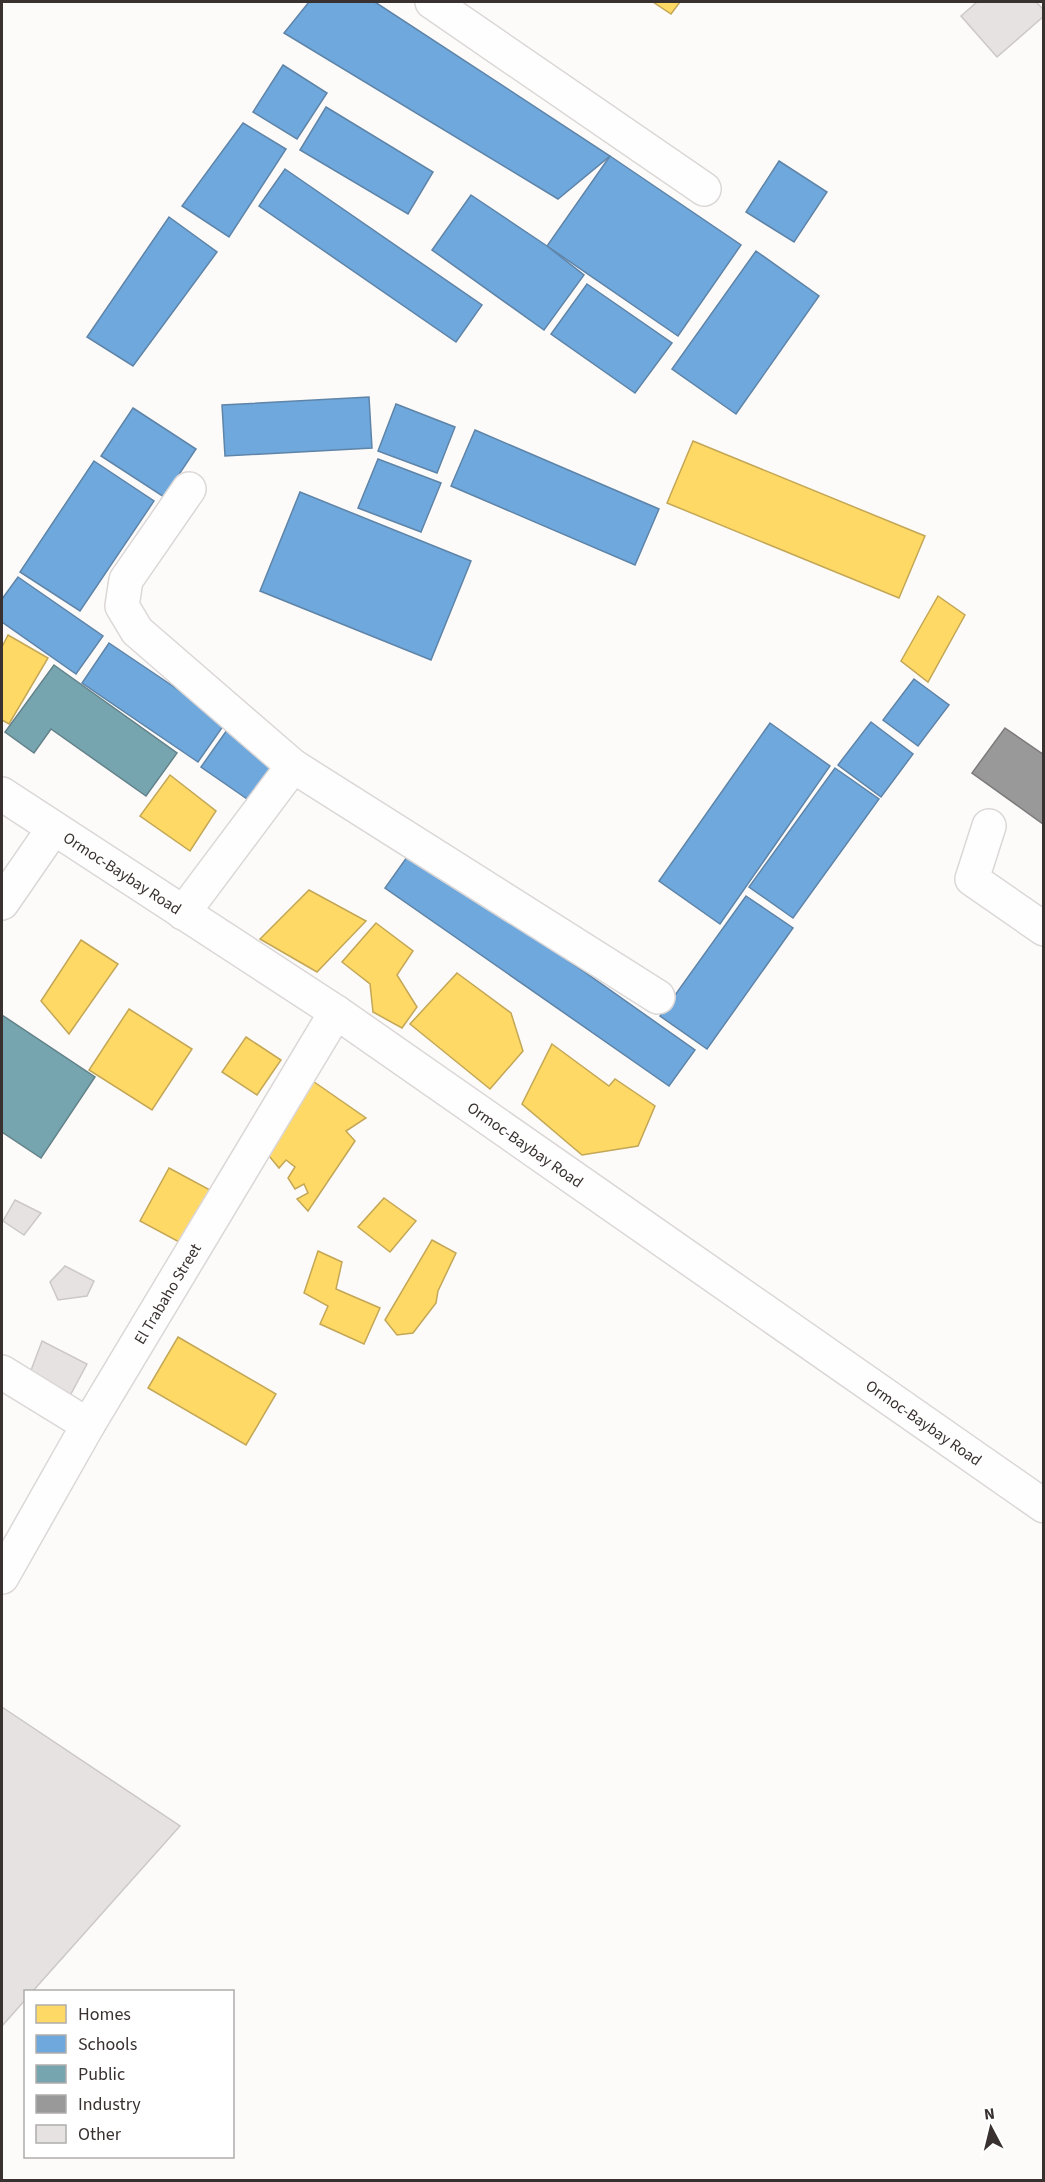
<svg xmlns="http://www.w3.org/2000/svg" width="1045" height="2182" font-family="'Source Sans 3',sans-serif">
  <style>
    .homes { fill: #ffd966; stroke: #c3a756; stroke-width: 1.5 }
    .schools { fill: #6fa8dc; stroke: #5e84a8; stroke-width: 1.5 }
    .public { fill: #76a5af; stroke: #638289; stroke-width: 1.5 }
    .industry { fill: #999; stroke: #7c7a7a; stroke-width: 1.5 }
    .building { fill: #e6e2e1; stroke: #ccc8c7; stroke-width: 1.5 }
    .lines { fill: none; stroke-linecap: round; stroke-linejoin: round }
    .minor-casing { stroke: #dbd7d6; stroke-width: 36 }
    .highway-casing { stroke: #dbd7d6; stroke-width: 36 }
    .minor { stroke: #fffefe; stroke-width: 33 }
    .highway { stroke: #fffefe; stroke-width: 33 }
    .labels { text-anchor: middle; stroke-width: 6; stroke-linejoin: round; paint-order: stroke }
    .street-label { font-size: 16px; fill: #383130; stroke: #fff }
  </style>
  <rect width="100%" height="100%" fill="#fdfbfa"/>
  <g class="homes">
    <polygon points="653,2 680,2 671,14"/>
    <polygon points="693,441 925,536 899,598 667,503"/>
    <polygon points="938,596 965,615 928,682 901,661"/>
    <polygon points="8,635 48,658 9,724 2,720 2,647"/>
    <polygon points="170,775 216,811 190,851 140,816"/>
    <polygon points="309,890 366,921 317,972 260,939"/>
    <polygon points="376,923 413,951 397,975 417,1007 402,1028 373,1012 370,984 342,962"/>
    <polygon points="81,940 118,964 69,1034 41,1001"/>
    <polygon points="457,973 511,1013 523,1051 490,1089 410,1024"/>
    <polygon points="129,1009 192,1049 152,1110 89,1070"/>
    <polygon points="246,1037 281,1060 257,1095 222,1072"/>
    <polygon points="552,1044 609,1086 615,1079 655,1106 638,1146 582,1155 522,1104"/>
    <polygon points="307,1077 366,1118 346,1131 355,1141 308,1211 297,1199 308,1193 304,1184 295,1189 288,1178 295,1167 286,1160 279,1168 269,1156"/>
    <polygon points="169,1168 210,1190 181,1243 140,1221"/>
    <polygon points="384,1198 416,1221 390,1252 358,1227"/>
    <polygon points="432,1240 456,1253 438,1291 436,1303 413,1333 397,1335 385,1320"/>
    <polygon points="318,1251 342,1262 336,1289 380,1308 364,1344 320,1324 328,1306 304,1293"/>
    <polygon points="178,1337 276,1394 246,1445 148,1388"/>
  </g>
  <g class="schools">
    <polygon points="309,2 375,2 610,156 558,199 284,33"/>
    <polygon points="283,65 327,93 297,139 253,112"/>
    <polygon points="326,107 433,172 408,214 300,150"/>
    <polygon points="243,123 286,149 229,237 182,206"/>
    <polygon points="610,156 741,245 678,336 547,246"/>
    <polygon points="779,161 827,192 794,242 746,212"/>
    <polygon points="285,169 482,305 456,342 259,206"/>
    <polygon points="471,195 547,246 584,275 544,330 432,250"/>
    <polygon points="169,217 217,252 133,366 87,337"/>
    <polygon points="756,251 819,296 736,414 672,369"/>
    <polygon points="587,284 672,343 635,393 551,334"/>
    <polygon points="369,397 372,448 225,456 222,405"/>
    <polygon points="396,404 455,427 437,473 378,451"/>
    <polygon points="133,408 196,449 164,497 101,456"/>
    <polygon points="475,430 659,509 635,565 451,486"/>
    <polygon points="378,459 441,483 421,532 358,508"/>
    <polygon points="94,461 154,501 80,611 20,572"/>
    <polygon points="300,492 471,561 431,660 260,591"/>
    <polygon points="18,577 103,636 76,674 2,622 2,599"/>
    <polygon points="109,643 226,722 198,762 82,683"/>
    <polygon points="914,679 949,705 918,746 883,720"/>
    <polygon points="871,722 913,754 881,797 838,765"/>
    <polygon points="770,723 830,766 720,924 659,881"/>
    <polygon points="227,730 275,763 250,801 201,767"/>
    <polygon points="835,768 879,799 793,918 749,887"/>
    <polygon points="412,850 695,1050 669,1086 385,888"/>
    <polygon points="746,896 793,928 707,1049 660,1016"/>
  </g>
  <g class="public">
    <polygon points="54,665 177,753 146,796 51,729 34,753 5,732"/>
    <polygon points="2,1015 95,1077 41,1158 2,1132"/>
  </g>
  <polygon class="industry" points="1005,728 1044,755 1043,824 972,773"/>
  <g class="building">
    <polygon points="977,2 1036,2 1044,10 1044,16 997,57 961,16"/>
    <polygon points="15,1200 41,1213 24,1235 3,1221"/>
    <polygon points="65,1266 94,1281 87,1296 58,1300 50,1282"/>
    <polygon points="42,1341 87,1364 65,1405 27,1381"/>
    <polygon points="2,1707 180,1826 32,1992 26,1992 26,1999 2,2026"/>
  </g>
  <g class="lines">
    <defs>
      <g id="minor">
        <polyline points="432,2 704,189"/>
        <polyline points="189,489 126,580 122,606 137,631 293,766"/>
        <polyline points="989,826 972,879 1044,929"/>
        <polyline points="2,903 53,829"/>
        <polyline points="183,913 293,766 658,997"/>
        <polyline points="2,1372 88,1425"/>
        <path id="s1" d="M2,1577L88,1425L336,1012"/>
      </g>
      <g id="highway">
        <path id="s2" d="M2,794L336,1012L1044,1506"/>
      </g>
    </defs>
    <use href="#minor" class="minor-casing"/>
    <use href="#highway" class="highway-casing"/>
    <use href="#minor" class="minor"/>
    <use href="#highway" class="highway"/>
  </g>
  <g class="labels">
    <g class="street-label">
      <text dy="6" stroke="none"><textPath href="#s2" startOffset="144">Ormoc-Baybay Road</textPath></text>
      <text dy="6" stroke="none"><textPath href="#s2" startOffset="630">Ormoc-Baybay Road</textPath></text>
      <text dy="6" stroke="none"><textPath href="#s1" startOffset="328">El Trabaho Street</textPath></text>
      <text dy="6" stroke="none"><textPath href="#s2" startOffset="1116">Ormoc-Baybay Road</textPath></text>
    </g>
  </g>
  <rect width="1045" height="2182" fill="none" stroke="#383130" stroke-width="6"/>
  <rect x="24" y="1990" width="210" height="168" fill="#ffffff" stroke="#afadac" stroke-width="1.5"/>
  <rect x="36" y="2005" width="30" height="18" fill="#ffd966" stroke="#afadac" stroke-width="1.5"/>
  <text x="78" y="2020" font-size="18" fill="#383130">Homes</text>
  <rect x="36" y="2035" width="30" height="18" fill="#6fa8dc" stroke="#afadac" stroke-width="1.5"/>
  <text x="78" y="2050" font-size="18" fill="#383130">Schools</text>
  <rect x="36" y="2065" width="30" height="18" fill="#76a5af" stroke="#afadac" stroke-width="1.5"/>
  <text x="78" y="2080" font-size="18" fill="#383130">Public</text>
  <rect x="36" y="2095" width="30" height="18" fill="#999999" stroke="#afadac" stroke-width="1.5"/>
  <text x="78" y="2110" font-size="18" fill="#383130">Industry</text>
  <rect x="36" y="2125" width="30" height="18" fill="#e6e2e1" stroke="#afadac" stroke-width="1.5"/>
  <text x="78" y="2140" font-size="18" fill="#383130">Other</text>
  <g transform="translate(991 2128) rotate(353)" stroke="#ffffff" stroke-width="4.5" paint-order="stroke">
  <path d="M0-4.5L10 22L0 15L-10 22Z" fill="#383130"/>
  <text y="-9" font-size="16" font-weight="bold" text-anchor="middle" fill="#383130">N</text>
  </g>
</svg>
